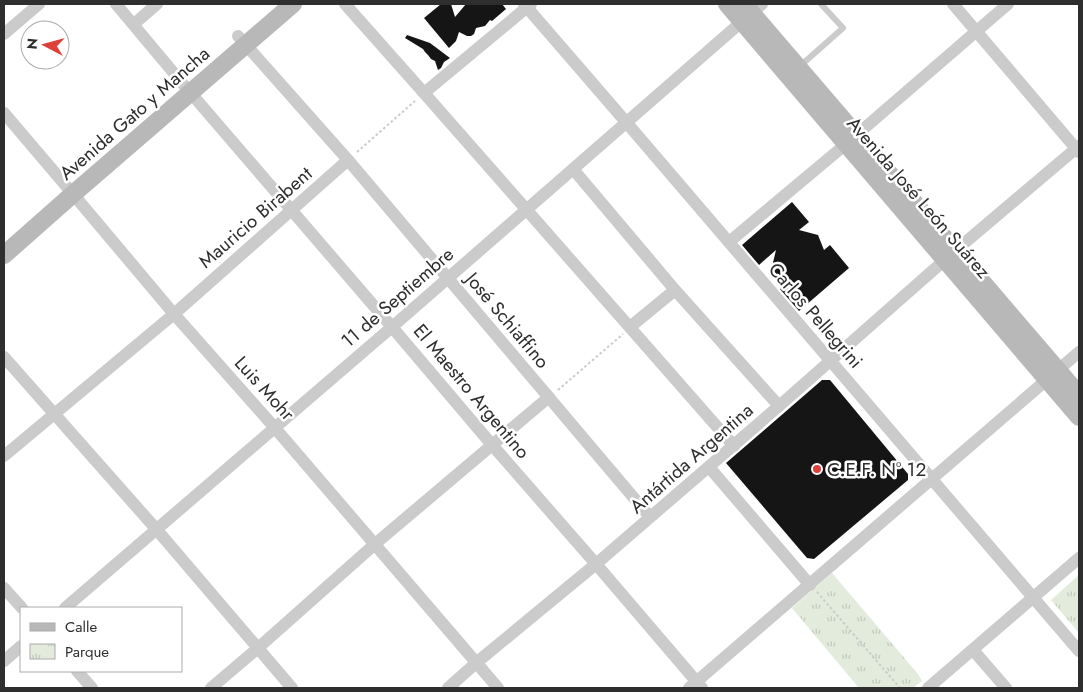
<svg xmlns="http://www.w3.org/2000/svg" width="1083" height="692" font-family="Jost,sans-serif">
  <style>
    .park { fill: url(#park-tufts) }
    .building { fill: #151515 }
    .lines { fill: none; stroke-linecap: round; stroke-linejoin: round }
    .path { stroke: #cbcbcb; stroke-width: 2; stroke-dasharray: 2.5 2.5; stroke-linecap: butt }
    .service { stroke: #cbcbcb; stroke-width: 6 }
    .minor { stroke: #cbcbcb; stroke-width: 12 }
    .secondary { stroke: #b8b8b8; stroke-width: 18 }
    .poi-dot { fill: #dd4038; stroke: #fff; stroke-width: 2 }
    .labels { text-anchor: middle; stroke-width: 5; stroke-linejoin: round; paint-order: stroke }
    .street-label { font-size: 19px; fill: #2e2e2e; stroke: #fff }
    .poi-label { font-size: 19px; fill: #2e2e2e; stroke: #fff; text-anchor: start }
  </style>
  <defs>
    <pattern id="park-tufts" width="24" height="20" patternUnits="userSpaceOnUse" patternTransform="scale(1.25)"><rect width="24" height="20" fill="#e2ebdc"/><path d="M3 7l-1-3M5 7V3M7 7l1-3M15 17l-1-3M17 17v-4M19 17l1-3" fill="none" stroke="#c2cabd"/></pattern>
  </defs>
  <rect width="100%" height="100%" fill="#fff"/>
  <g class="park">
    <polygon points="832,573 918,674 922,681 913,688 859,688 792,608"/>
    <polygon points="1079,575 1079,633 1051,600"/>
  </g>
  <g class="building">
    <polygon points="441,4 451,4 455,17 466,4 502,4 506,9 492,21 490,20 485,26 476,28 474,34 471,36 467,36 459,32 456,41 449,48 424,18"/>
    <polygon points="407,35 430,43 450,58 444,62 441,68 438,70 435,61 431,59 428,55 425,52 423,49 405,38"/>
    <polygon points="792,202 809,222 799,230 818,235 824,250 830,245 849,268 799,311 780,289 786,284 776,280 772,275 771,271 776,250 759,265 742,245"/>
    <polygon points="822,380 830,380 908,474 908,480 814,559 807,558 726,463"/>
  </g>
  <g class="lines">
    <g class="path">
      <polyline points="357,152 415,101"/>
      <polyline points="558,390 623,334"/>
      <polyline points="817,592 900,688"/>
    </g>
    <polyline class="service" points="799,67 843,28 821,4"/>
    <g class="minor">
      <polyline points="116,4 183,84 392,327 493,446 596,564 702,688"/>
      <polyline points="345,4 424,93 734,446"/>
      <polyline points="524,4 626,122 1079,651"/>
      <polyline points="953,4 1079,152"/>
      <polyline points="134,24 157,4"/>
      <polyline points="4,34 39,4"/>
      <polyline points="238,36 348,160 650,517"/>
      <polyline points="424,93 531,4"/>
      <polyline points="4,113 73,194 174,314 275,428 498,688"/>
      <polyline points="573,169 675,290 779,406"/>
      <polyline points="729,242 846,144 1008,4"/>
      <polyline points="630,327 675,290"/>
      <polyline points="4,357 157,530 292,688"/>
      <polyline points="4,456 174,314 348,160"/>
      <polyline points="709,467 810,585"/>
      <polyline points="4,588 22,608"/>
      <polyline points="65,608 392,327 762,4"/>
      <polyline points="973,650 1006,688"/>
      <polyline points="4,661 21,646"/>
      <polyline points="77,671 92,688"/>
      <polyline points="211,688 258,648 375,544 549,397"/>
      <polyline points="448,688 476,663 596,564 779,406 955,251 1079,146"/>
      <polyline points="689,688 1079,352"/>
      <polyline points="928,688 1079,558"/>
    </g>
    <g class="secondary">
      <polyline points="727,4 1079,417"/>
      <polyline points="744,4 1079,395"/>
      <polyline points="4,255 73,194 293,4"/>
    </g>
  </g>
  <circle class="poi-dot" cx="817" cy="469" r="5"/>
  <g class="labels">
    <g class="street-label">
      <text transform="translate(134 113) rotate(-41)" y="7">Avenida Gato y Mancha</text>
      <text transform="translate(919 197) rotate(49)" y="7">Avenida José León Suárez</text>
      <text transform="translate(255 217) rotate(-41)" y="7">Mauricio Birabent</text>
      <text transform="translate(397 297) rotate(-41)" y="7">11 de Septiembre</text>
      <text transform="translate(816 315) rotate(49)" y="7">Carlos Pellegrini</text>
      <text transform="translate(508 320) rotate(50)" y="7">José Schiaffino</text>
      <text transform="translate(265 388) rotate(48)" y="7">Luis Mohr</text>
      <text transform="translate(472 391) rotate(50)" y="7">El Maestro Argentino</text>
      <text transform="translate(691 458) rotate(-41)" y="7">Antártida Argentina</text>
    </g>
    <g class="poi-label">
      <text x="827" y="476">C.E.F. N° 12</text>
    </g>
  </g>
  <rect width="1083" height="692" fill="none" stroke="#2e2e2e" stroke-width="10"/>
  <rect x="20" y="607" width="162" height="65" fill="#ffffff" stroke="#ababab"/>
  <rect x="30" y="623" width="25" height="8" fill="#b8b8b8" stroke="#ababab"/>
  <text x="65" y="632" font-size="15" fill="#2e2e2e">Calle</text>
  <rect x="30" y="644" width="25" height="15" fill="url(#park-tufts)" stroke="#ababab"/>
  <text x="65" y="657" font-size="15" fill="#2e2e2e">Parque</text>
  <g transform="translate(45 45) rotate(276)"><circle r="24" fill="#ffffff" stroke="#ababab"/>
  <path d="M0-4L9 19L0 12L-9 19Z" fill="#dd4038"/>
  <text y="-8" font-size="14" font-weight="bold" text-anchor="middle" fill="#2e2e2e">N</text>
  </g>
</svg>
